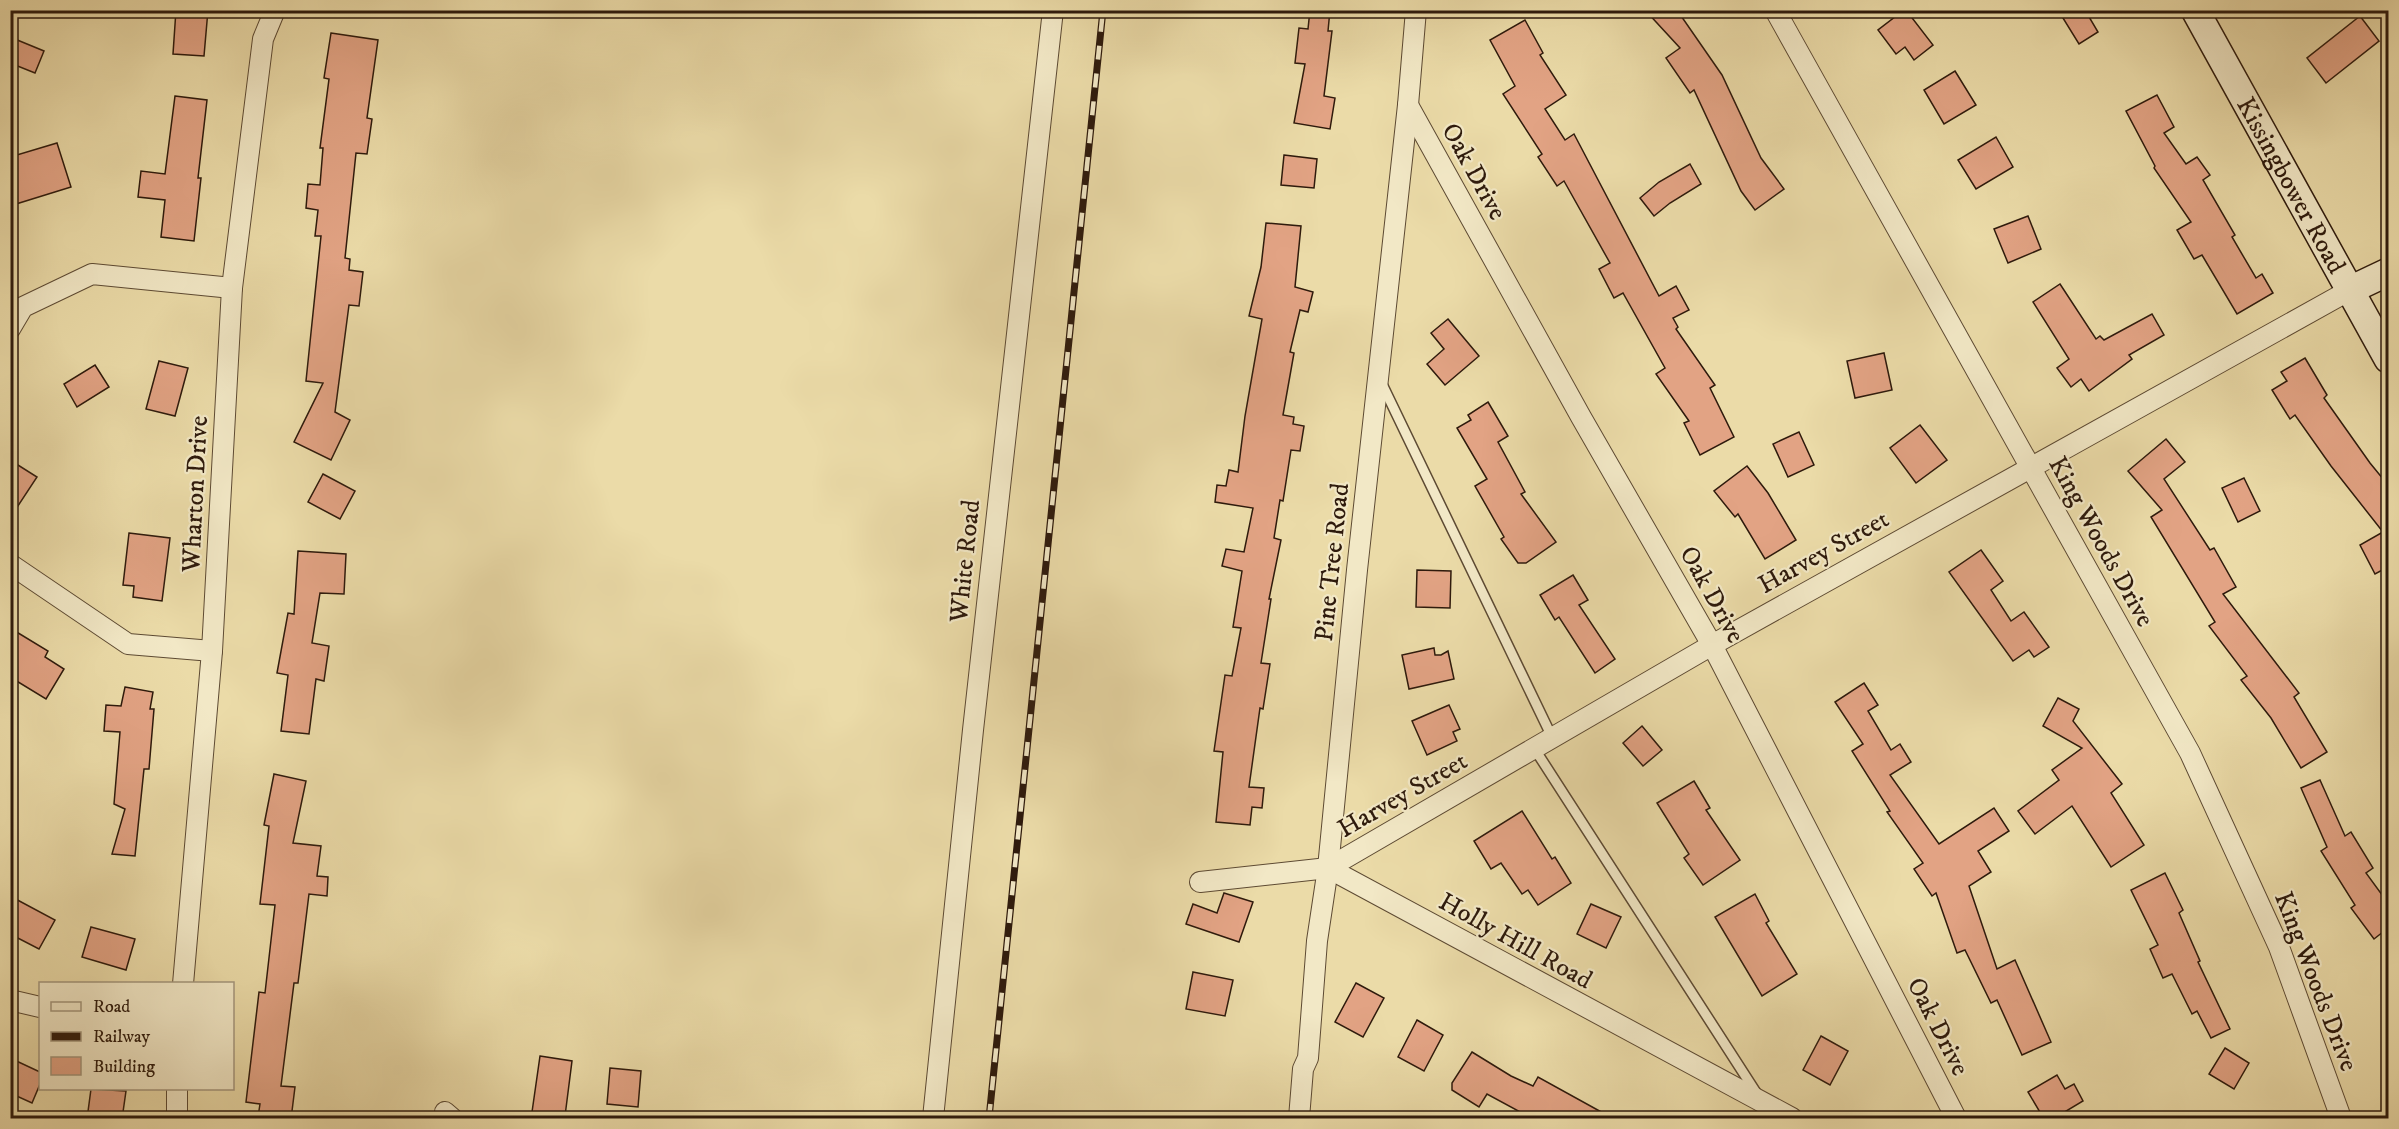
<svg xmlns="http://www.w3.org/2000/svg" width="2399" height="1129" font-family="'IM FELL DW Pica',serif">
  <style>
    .building { fill: #e2a384; stroke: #2e1a0c; stroke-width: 1.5 }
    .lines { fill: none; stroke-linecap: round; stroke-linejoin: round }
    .lane-casing { stroke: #5d4a33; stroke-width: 12 }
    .street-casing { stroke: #5d4a33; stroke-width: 22 }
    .secondary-casing { stroke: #2e1a0c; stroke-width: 30 }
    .lane { stroke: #f2e8c6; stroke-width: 9 }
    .street { stroke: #f2e8c6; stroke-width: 20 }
    .secondary { stroke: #f2e8c6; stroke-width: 27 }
    .rail-casing { stroke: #2e1a0c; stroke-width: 7 }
    .rail { stroke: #f2e8c6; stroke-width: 4.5; stroke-dasharray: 14; stroke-linecap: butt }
    .labels { text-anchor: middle; stroke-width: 4.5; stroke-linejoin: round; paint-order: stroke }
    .street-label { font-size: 26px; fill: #2e1a0c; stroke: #f2e8c6 }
  </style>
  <rect width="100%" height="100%" fill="#ebdba8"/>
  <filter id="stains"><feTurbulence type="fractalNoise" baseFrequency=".00333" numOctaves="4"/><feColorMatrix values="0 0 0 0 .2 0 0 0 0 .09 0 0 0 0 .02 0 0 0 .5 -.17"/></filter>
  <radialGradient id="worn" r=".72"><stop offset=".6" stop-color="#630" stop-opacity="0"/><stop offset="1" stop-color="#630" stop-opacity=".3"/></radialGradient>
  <g class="building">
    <polygon points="176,10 208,10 204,56 173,54"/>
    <polygon points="1310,10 1330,10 1328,31 1332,31 1324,96 1335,98 1330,129 1294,123 1305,64 1295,63 1299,28 1308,29"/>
    <polygon points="1645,10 1677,10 1722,75 1761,158 1784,189 1755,210 1741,191 1694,90 1690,93 1666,58 1680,48"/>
    <polygon points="1904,10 1906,10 1933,45 1914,60 1905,47 1896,54 1878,30"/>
    <polygon points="2058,10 2085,10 2098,32 2079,44"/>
    <polygon points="2360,16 2379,41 2326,83 2307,58"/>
    <polygon points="1525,20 1543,53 1540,55 1566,95 1545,109 1565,140 1574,134 1659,296 1676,286 1689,310 1673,318 1678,327 1676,329 1715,385 1710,388 1734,437 1700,455 1684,423 1689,421 1656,374 1665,368 1623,293 1614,298 1599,269 1610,263 1564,181 1557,186 1538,157 1542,154 1503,94 1515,86 1490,40"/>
    <polygon points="331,33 378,40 367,118 372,119 367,154 356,153 345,258 350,259 349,270 363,272 359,306 349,305 335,412 350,420 331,460 294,442 323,383 306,381 321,236 315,236 318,210 306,208 308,184 320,185 323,148 320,148 329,79 324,78"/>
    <polygon points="10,37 44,51 35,73 10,63"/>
    <polygon points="1955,71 1976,105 1944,124 1924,90"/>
    <polygon points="2157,95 2174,127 2164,133 2186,164 2197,157 2210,175 2203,180 2235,235 2232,237 2256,278 2262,274 2273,293 2237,314 2202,255 2194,259 2177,230 2191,222 2154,168 2155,166 2126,111"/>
    <polygon points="175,96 207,100 198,178 201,178 194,241 161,237 165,200 138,197 141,171 165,174"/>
    <polygon points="1996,137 2013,167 1976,189 1958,160"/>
    <polygon points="57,143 71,187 16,204 10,186 10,157"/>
    <polygon points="1284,155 1317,159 1314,188 1281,185"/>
    <polygon points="1690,164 1701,184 1670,203 1654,216 1640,198 1659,182"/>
    <polygon points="2028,216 2041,249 2008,263 1994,229"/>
    <polygon points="1266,223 1301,226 1295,287 1313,292 1308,312 1300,310 1290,352 1294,353 1283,415 1294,417 1293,424 1304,426 1300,451 1291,450 1283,501 1280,500 1274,538 1281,540 1269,599 1271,599 1261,663 1270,664 1263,709 1260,708 1249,787 1264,788 1262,808 1252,807 1250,825 1216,822 1223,752 1214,751 1225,675 1232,676 1241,628 1233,627 1242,571 1222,566 1226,549 1244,552 1253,508 1215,502 1217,485 1226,486 1229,470 1238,472 1245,416 1262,319 1249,316 1261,267"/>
    <polygon points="2060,284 2096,339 2100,336 2104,340 2152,314 2164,335 2129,355 2132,359 2089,391 2081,379 2071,387 2057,368 2069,359 2033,302"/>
    <polygon points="1448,319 1479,356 1445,385 1427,364 1444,349 1431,333"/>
    <polygon points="1884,353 1892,390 1855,398 1847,361"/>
    <polygon points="2305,358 2327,395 2324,398 2370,463 2388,485 2388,567 2375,574 2360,545 2383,532 2331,466 2295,415 2290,419 2272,390 2287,381 2281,372"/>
    <polygon points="159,361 188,368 175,416 146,409"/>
    <polygon points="95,365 109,387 77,407 64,384"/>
    <polygon points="1488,402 1508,436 1498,442 1525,492 1521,494 1556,542 1526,563 1518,563 1501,539 1504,537 1475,486 1487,479 1457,428 1471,420 1468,415"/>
    <polygon points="1920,425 1947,460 1916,483 1890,448"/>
    <polygon points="1799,432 1814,465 1788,477 1773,444"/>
    <polygon points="2166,439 2185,462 2164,479 2210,550 2214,548 2236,587 2223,594 2299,693 2294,697 2327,752 2301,768 2271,718 2241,680 2247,676 2209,626 2215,622 2151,517 2162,510 2128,471"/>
    <polygon points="10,460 37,477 10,518"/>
    <polygon points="1747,466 1768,493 1796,540 1765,559 1738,514 1735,517 1714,491"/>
    <polygon points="323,474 355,491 340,519 308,502"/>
    <polygon points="2244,478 2260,511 2238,522 2222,488"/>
    <polygon points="129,533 170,538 162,601 133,597 134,586 123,585"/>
    <polygon points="1981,550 2003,581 1991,590 2011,621 2024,612 2049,647 2034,657 2029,650 2013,661 1949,572"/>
    <polygon points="298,551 346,554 344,594 320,593 312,643 329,646 324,681 316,679 309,734 281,731 288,675 277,673 288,613 294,614"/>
    <polygon points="1417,570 1451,571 1450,608 1416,607"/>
    <polygon points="1573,575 1588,600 1579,605 1615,659 1595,673 1559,617 1555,620 1540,595"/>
    <polygon points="10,628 48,651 45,657 64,669 46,699 10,677"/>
    <polygon points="1434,648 1435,655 1441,655 1448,651 1454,679 1409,689 1402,655"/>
    <polygon points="1864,683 1878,705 1868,711 1891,750 1900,744 1911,762 1890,775 1939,844 1994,808 2009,831 1978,851 1991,872 1969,886 1997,969 2015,960 2051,1042 2022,1055 1997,1000 1991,1003 1965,950 1957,953 1936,893 1932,896 1914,869 1923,863 1887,812 1890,811 1852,751 1863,744 1835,702"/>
    <polygon points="125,687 153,692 150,709 154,709 149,769 144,769 135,856 112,854 125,809 114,804 120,732 104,731 106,705 121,706"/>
    <polygon points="2058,698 2079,709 2073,721 2122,784 2111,793 2144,845 2111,867 2072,806 2035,834 2018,811 2059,780 2052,770 2082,748 2043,726"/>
    <polygon points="1449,705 1460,729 1453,732 1457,741 1427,755 1412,721"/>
    <polygon points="1642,726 1662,750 1643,766 1623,743"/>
    <polygon points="274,774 306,781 293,843 321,846 317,876 328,877 327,896 309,894 298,983 294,983 281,1086 295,1087 291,1119 258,1117 260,1104 246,1102 259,992 265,993 275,905 260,904 269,826 264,825"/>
    <polygon points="2320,780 2345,836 2351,832 2373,868 2366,873 2388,903 2388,928 2374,939 2351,908 2355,905 2321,851 2327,847 2301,788"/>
    <polygon points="1694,781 1710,808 1706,810 1740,860 1703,885 1684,858 1689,854 1657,803"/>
    <polygon points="1522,811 1552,859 1555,857 1571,883 1538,905 1528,890 1522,894 1501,863 1491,869 1474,841"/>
    <polygon points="2165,873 2183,910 2179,913 2200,961 2198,962 2230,1029 2211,1038 2197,1011 2192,1014 2172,974 2163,978 2150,949 2158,945 2131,890"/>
    <polygon points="1224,893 1253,902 1239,942 1186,924 1193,904 1217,913"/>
    <polygon points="1755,894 1769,921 1766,923 1797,974 1762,996 1715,917"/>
    <polygon points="10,896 55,920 39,949 10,934"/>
    <polygon points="1591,904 1621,917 1606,948 1577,934"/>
    <polygon points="91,927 135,939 126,970 82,957"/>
    <polygon points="1193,972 1233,980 1225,1016 1186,1009"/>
    <polygon points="1356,983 1384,998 1363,1037 1335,1022"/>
    <polygon points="1417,1020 1443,1035 1424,1071 1398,1057"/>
    <polygon points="1821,1036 1848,1051 1830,1085 1803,1070"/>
    <polygon points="2225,1048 2249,1063 2234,1089 2209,1074"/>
    <polygon points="1472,1052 1511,1076 1533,1086 1538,1077 1614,1119 1533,1119 1487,1094 1479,1107 1452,1090 1452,1083"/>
    <polygon points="540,1056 572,1061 565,1116 532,1112"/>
    <polygon points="10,1058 40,1072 40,1084 32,1103 10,1093"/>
    <polygon points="610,1068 641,1071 638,1107 607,1104"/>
    <polygon points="2057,1075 2065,1089 2074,1084 2083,1101 2053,1119 2044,1119 2028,1092"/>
    <polygon points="91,1089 126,1091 122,1119 87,1119"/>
  </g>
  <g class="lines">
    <defs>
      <g id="lane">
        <polyline points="1382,384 1552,737"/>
        <polyline points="1534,748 1757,1094"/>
      </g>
      <g id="street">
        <polyline points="1775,10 2190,753 2279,947 2341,1118"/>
        <polyline points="1408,105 1581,417 1712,645 1956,1118"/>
        <polyline points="10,329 23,307 92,274 232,288"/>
        <polyline points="10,564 128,644 212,651"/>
        <polyline points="1328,868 1712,645 2350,290"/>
        <polyline points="1200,882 1328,868 1792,1118"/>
        <polyline points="183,984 212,651 232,288 263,39 275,10"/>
        <polyline points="10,1000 40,1007"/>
        <polyline points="445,1112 452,1118"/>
        <polyline points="177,1118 177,1088"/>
        <polyline points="933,1118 973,730 1053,10"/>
        <polyline points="1299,1118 1303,1069 1308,1058 1317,941 1328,868 1357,570 1408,105 1416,10"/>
      </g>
      <g id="secondary">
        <path id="s1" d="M2195,10L2388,359"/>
        <polyline points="2350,290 2388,272"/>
      </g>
    </defs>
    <use href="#lane" class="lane-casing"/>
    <use href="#street" class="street-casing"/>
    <use href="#secondary" class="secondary-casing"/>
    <use href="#lane" class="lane"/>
    <use href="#street" class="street"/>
    <use href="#secondary" class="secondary"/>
    <defs>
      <polyline id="rail" points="989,1118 1103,10"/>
    </defs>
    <use href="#rail" class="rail-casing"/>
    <use href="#rail" class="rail"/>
  </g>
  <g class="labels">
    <g class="street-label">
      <text transform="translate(1475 171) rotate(61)" y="9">Oak Drive</text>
      <text dy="9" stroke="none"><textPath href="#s1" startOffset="200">Kissingbower Road</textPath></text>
      <text transform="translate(194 494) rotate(-87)" y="9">Wharton Drive</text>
      <text transform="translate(2102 541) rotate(61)" y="9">King Woods Drive</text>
      <text transform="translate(1823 551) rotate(-29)" y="9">Harvey Street</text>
      <text transform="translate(964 561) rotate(-84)" y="9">White Road</text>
      <text transform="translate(1331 562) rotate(-84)" y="9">Pine Tree Road</text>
      <text transform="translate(1713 594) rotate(61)" y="9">Oak Drive</text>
      <text transform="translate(1402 794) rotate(-30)" y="9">Harvey Street</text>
      <text transform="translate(1516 940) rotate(29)" y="9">Holly Hill Road</text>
      <text transform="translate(2317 981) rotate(69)" y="9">King Woods Drive</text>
      <text transform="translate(1939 1026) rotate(63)" y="9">Oak Drive</text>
    </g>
  </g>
  <rect width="2399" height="1129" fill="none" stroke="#ebdba8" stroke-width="36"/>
  <rect x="12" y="12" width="2375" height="1105" fill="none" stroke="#2e1a0c" stroke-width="3"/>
  <rect x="18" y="18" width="2363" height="1093" fill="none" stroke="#2e1a0c" stroke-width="1.5"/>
  <rect x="39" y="982" width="195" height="108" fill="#f2e8c6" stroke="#a4967c" stroke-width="1.5"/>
  <rect x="51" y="1002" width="30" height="9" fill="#f2e8c6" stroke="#a4967c" stroke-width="1.5"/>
  <text x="93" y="1012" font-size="18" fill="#2e1a0c">Road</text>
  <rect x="51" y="1032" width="30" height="9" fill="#2e1a0c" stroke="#a4967c" stroke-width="1.5"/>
  <text x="93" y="1042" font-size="18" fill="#2e1a0c">Railway</text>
  <rect x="51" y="1057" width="30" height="18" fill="#e2a384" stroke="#a4967c" stroke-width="1.5"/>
  <text x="93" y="1072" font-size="18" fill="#2e1a0c">Building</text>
  <rect width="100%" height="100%" filter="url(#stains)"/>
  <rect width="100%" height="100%" fill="url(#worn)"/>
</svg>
